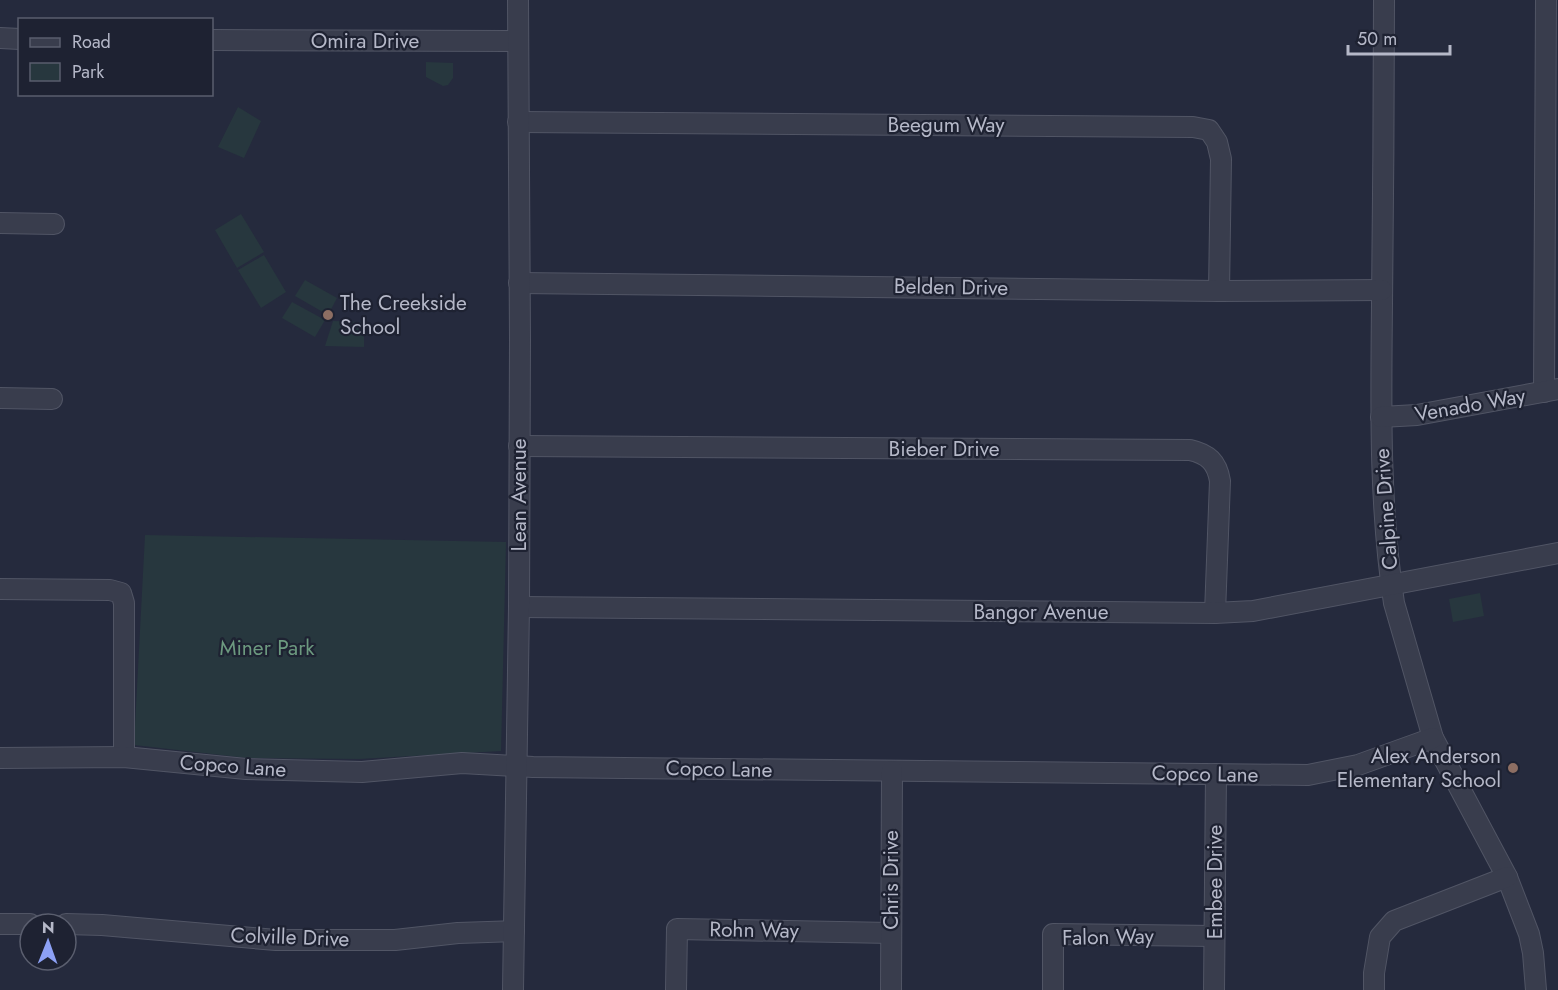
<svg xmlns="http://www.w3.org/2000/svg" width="1558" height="990" font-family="Jost,sans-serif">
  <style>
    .green { fill: #27373e }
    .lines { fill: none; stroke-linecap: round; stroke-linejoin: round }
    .minor-casing { stroke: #515565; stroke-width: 22 }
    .minor { stroke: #393d4d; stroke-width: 20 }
    .education-dot { fill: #8d6e63; stroke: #1e2232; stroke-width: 2 }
    .labels { text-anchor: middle; stroke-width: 4.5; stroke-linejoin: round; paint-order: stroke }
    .street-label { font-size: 21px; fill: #b5b8c8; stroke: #1e2232 }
    .poi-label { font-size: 21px; fill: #b5b8c8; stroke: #1e2232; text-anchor: start }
    .park-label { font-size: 21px; fill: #6c997f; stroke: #1e2232 }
  </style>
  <rect width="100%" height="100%" fill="#252a3d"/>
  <g class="green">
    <polygon points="426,62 453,63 453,78 448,85 443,86 426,77"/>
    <polygon points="238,107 261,121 244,158 218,147"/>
    <polygon points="241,214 264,252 237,268 215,230"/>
    <polygon points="264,255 286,292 261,308 238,270"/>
    <polygon points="305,280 337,298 328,315 295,296"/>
    <polygon points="292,302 325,320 315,337 282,318"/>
    <polygon points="333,321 364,322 364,347 325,346"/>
    <polygon points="145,535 506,542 501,751 359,759 247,758 134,745"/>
    <polygon points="1480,593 1484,616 1453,622 1449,599"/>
  </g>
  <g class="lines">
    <defs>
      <g id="minor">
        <path d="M1384,0C1384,101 1383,203 1382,304C1381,404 1379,504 1394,603L1433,738L1507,877L1529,934L1533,953L1536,990"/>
        <polyline points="0,38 20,39"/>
        <polyline points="212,40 518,41"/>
        <polyline points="518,122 1193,127 1209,130 1217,142 1221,159 1219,291"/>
        <polyline points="0,223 54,224"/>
        <polyline points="519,283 1219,291 1382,290"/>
        <polyline points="1544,392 1546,0"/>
        <polyline points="0,398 52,399"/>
        <polyline points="1381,417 1417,415 1558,389"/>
        <path d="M519,446L1190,450C1208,454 1217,462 1220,481L1215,613"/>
        <polyline points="0,589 110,590 121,593 124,603 124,757"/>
        <polyline points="519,607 1215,613 1253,611 1558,553"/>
        <polyline points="0,758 124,757 246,769 362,772 462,763 533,767 1308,775 1358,765 1433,738"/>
        <polyline points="0,924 30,924"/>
        <polyline points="66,924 102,925 276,940 395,940 458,933 514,931"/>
        <polyline points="513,990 519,607 520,340 518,0"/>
        <polyline points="676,990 677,929 891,933"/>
        <polyline points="891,990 892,771"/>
        <polyline points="1053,990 1053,934 1214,936"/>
        <polyline points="1214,990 1216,774"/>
        <polyline points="1374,990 1374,973 1380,937 1394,921 1507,877"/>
      </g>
    </defs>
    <use href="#minor" class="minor-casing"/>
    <use href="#minor" class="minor"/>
  </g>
  <g class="education-dot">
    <circle cx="328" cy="315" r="6"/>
    <circle cx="1513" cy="768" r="6"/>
  </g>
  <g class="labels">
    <g class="street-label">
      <text x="365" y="48">Omira Drive</text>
      <text x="946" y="132">Beegum Way</text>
      <text transform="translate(951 287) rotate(1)" y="7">Belden Drive</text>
      <text transform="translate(1470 405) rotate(-10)" y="7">Venado Way</text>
      <text x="944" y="456">Bieber Drive</text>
      <text transform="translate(519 495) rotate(-90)" y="7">Lean Avenue</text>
      <text transform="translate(1386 509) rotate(-94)" y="7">Calpine Drive</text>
      <text x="1041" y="619">Bangor Avenue</text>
      <text transform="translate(233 766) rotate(4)" y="7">Copco Lane</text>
      <text transform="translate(719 769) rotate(1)" y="7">Copco Lane</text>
      <text transform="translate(1205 774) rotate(1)" y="7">Copco Lane</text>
      <text transform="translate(891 880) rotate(-90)" y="7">Chris Drive</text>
      <text transform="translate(1215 882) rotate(-90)" y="7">Embee Drive</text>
      <text transform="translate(754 930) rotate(1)" y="7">Rohn Way</text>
      <text transform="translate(290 937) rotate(2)" y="7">Colville Drive</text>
      <text transform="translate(1108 937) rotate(-1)" y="7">Falon Way</text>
    </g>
    <g class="poi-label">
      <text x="340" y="310">The Creekside<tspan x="340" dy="24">School</tspan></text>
      <text x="1501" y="763" text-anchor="end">Alex Anderson<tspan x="1501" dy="24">Elementary School</tspan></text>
    </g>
    <g class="park-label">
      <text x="267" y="655">Miner Park</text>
    </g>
  </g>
  <rect x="18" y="18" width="195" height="78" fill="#1e2232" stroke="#5a5e6e" stroke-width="1.5"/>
  <rect x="30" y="38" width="30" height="9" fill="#393d4d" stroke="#5a5e6e" stroke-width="1.5"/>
  <text x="72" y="48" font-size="18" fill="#b5b8c8">Road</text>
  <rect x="30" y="63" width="30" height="18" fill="#27373e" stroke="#5a5e6e" stroke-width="1.5"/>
  <text x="72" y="78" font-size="18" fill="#b5b8c8">Park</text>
  <g transform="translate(48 942) rotate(1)"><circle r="28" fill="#1e2232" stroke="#5a5e6e" stroke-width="1.5"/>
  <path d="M0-4.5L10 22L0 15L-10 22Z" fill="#8da1f5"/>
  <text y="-9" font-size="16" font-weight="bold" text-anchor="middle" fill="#b5b8c8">N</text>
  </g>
  <path d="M1348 45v9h102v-9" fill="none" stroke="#b5b8c8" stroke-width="3"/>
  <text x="1357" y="45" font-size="18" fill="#b5b8c8" stroke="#1e2232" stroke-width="4.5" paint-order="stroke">50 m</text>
</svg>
